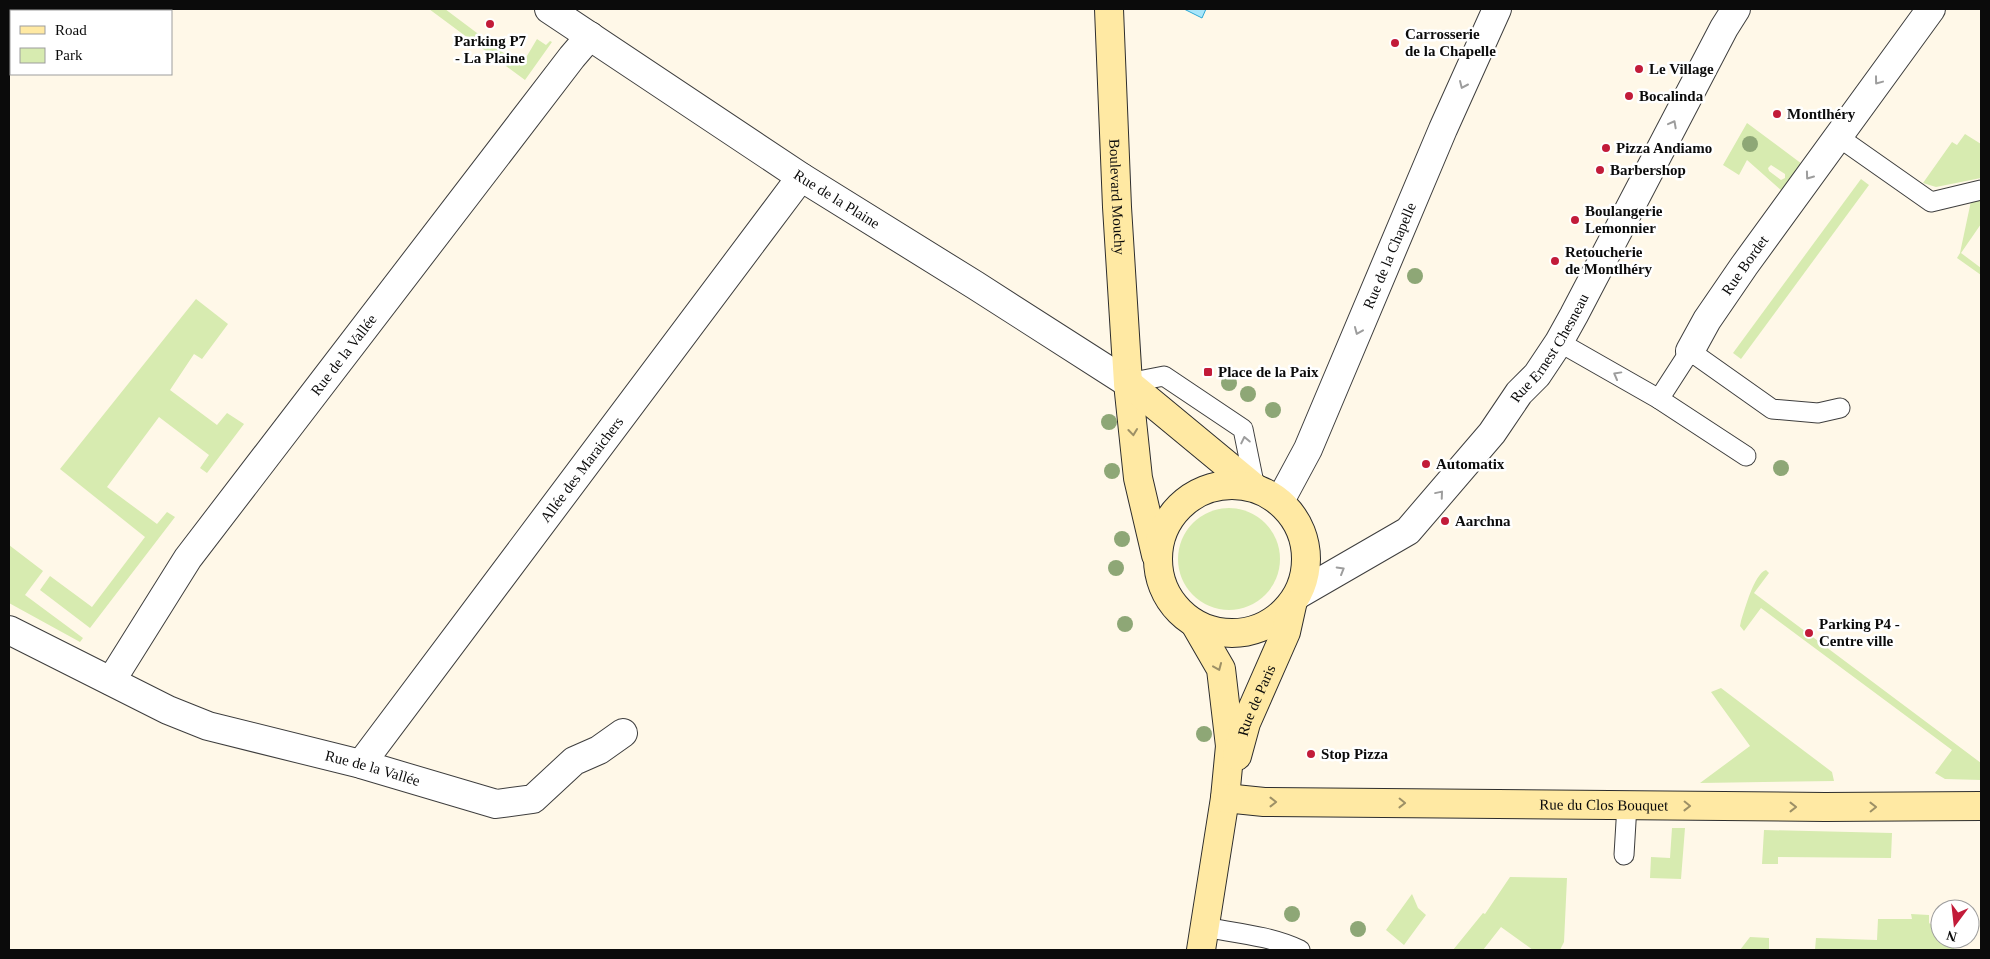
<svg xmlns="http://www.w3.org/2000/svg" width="1990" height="959" font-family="Georgia,serif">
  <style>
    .green { fill: #d7ebb0; fill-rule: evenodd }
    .water { fill: #a9e6fa; stroke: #2ca8d5 }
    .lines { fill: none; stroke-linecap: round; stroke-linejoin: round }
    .service-casing { stroke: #3e3e3e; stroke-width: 21 }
    .minor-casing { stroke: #3e3e3e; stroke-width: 30 }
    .secondary-casing { stroke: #2d2d2d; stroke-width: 30 }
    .service { stroke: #fff; stroke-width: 19 }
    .minor { stroke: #fff; stroke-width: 28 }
    .secondary { stroke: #ffe9a3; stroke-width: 28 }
    .tree { fill: #8ea776 }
    .oneway { stroke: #9d9d9d }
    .oneway2 { stroke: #9d9066 }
    .poi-dot { fill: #c21b39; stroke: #fff; stroke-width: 2 }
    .labels { text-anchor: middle; stroke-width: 5; stroke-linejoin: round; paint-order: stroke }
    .poi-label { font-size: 15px; font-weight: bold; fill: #0b0b0b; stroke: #fff; text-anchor: start }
    .street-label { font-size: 15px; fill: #0b0b0b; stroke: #fff }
  </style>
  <rect width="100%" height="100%" fill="#fff8e8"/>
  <g class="green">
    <polygon points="429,9 445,9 521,66 537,39 546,45 550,41 552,42 525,80"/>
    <path d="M1747,123L1802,164L1782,191L1747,160L1739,175L1723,165ZM1771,165L1785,174V178L1781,180L1769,171L1768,168Z"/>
    <polygon points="1965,134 1981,144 1981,178 1936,187 1923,183 1952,142 1957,145"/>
    <polygon points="1861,179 1869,185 1741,359 1733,353"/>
    <polygon points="1981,198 1981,224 1961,253 1981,268 1981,275 1957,258 1960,253 1971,201"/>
    <polygon points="196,299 228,324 202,359 194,354 170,390 217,425 227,413 244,424 207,473 200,468 209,455 159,417 107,487 157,524 167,512 175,517 90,628 40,590 50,576 92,607 145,537 60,469"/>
    <circle cx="1229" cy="559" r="51"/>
    <polygon points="9,545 43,571 25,595 83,638 80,642 9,603"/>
    <path d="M1766,570L1769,573L1754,593L1981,763V780L1945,779L1935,773L1952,750L1761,608L1744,631L1740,626L1741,621C1745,609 1754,574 1766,570Z"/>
    <polygon points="1721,688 1832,772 1834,781 1700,783 1750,746 1711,692"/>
    <polygon points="1672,828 1685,828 1681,879 1650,878 1651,857 1670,858"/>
    <polygon points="1764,830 1892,833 1891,858 1778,857 1778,864 1762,864"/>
    <polygon points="1510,877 1567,878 1564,942 1560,950 1533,950 1501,927 1483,950 1453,950 1483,913 1485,914"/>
    <polygon points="1412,894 1418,908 1426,915 1404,945 1386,930"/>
    <polygon points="1911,914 1929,915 1929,923 1940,931 1940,939 1951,939 1958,944 1953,950 1815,950 1816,938 1877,940 1878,919 1912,919"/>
    <polygon points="1750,937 1769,938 1769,950 1740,950"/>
  </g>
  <polygon class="water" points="1184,9 1206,9 1202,18"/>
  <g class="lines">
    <defs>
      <g id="service">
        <polyline points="1837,136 1931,202 1981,190"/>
        <polyline points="1559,342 1659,399 1746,456"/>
        <polyline points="1128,383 1164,376 1243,429 1255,488"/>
        <polyline points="1659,399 1690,351 1772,409 1818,413 1840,408"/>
        <polyline points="1624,855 1627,805"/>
        <path d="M1204,927C1236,933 1271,936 1300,950"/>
      </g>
      <g id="minor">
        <path id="s1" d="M549,9L801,177L975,285L1128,383"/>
        <polyline points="34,11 36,9"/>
        <polyline points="9,44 11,40"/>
        <path id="s2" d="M1690,351L1707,320L1744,266L1931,9"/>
        <path id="s3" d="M1280,501L1308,449L1443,129L1497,9"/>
        <path id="s4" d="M1299,594L1408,531L1492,433L1519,393L1537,375L1559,342L1574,315L1724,28L1736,9"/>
        <path id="s5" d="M9,630L168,710L208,726L361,764L496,804L533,799L574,761L599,750L623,733"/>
        <path id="s6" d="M111,681L188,558L572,57L590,36"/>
        <path id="s7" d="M361,764L801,177"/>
      </g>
      <g id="secondary">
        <path id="s8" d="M1109,9L1117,207L1128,383L1138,478L1156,555"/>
        <polyline points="1128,383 1255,488"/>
        <circle cx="1232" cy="559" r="74"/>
        <polyline points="1195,624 1221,669 1230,746 1225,798 1201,950"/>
        <path id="s9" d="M1237,756L1246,723L1286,632L1292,605"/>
        <path id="s10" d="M1225,798L1264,802L1825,807L1981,806"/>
      </g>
    </defs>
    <use href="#service" class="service-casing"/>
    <use href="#minor" class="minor-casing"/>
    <use href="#secondary" class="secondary-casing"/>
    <use href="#service" class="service"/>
    <use href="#minor" class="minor"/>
    <use href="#secondary" class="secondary"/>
  </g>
  <g class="tree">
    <circle cx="1750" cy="144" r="8"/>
    <circle cx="1415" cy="276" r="8"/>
    <circle cx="1229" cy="383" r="8"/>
    <circle cx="1248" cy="394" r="8"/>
    <circle cx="1273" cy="410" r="8"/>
    <circle cx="1109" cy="422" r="8"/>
    <circle cx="1781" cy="468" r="8"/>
    <circle cx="1112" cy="471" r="8"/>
    <circle cx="1122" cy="539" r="8"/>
    <circle cx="1116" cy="568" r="8"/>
    <circle cx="1125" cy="624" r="8"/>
    <circle cx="1204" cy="734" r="8"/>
    <circle cx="1292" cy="914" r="8"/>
    <circle cx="1358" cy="929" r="8"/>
  </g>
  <defs><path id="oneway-chevron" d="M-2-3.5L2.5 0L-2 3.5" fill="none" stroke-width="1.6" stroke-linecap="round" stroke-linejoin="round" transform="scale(1.25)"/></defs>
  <g class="oneway">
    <use href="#oneway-chevron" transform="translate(1878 81) rotate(127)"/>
    <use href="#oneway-chevron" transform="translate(1463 85) rotate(114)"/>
    <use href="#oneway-chevron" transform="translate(1673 124) rotate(-62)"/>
    <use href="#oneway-chevron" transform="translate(1809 176) rotate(126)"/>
    <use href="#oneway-chevron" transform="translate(1358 331) rotate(113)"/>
    <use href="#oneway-chevron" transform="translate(1617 375) rotate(-151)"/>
    <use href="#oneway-chevron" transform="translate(1245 440) rotate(-102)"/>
    <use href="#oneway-chevron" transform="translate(1440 494) rotate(-50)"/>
    <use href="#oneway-chevron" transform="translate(1341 570) rotate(-30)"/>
  </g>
  <g class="oneway2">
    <use href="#oneway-chevron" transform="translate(1133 432) rotate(84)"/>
    <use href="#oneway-chevron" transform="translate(1218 667) rotate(67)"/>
    <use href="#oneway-chevron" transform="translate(1273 802)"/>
    <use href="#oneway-chevron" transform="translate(1402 803) rotate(1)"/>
    <use href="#oneway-chevron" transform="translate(1687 806) rotate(1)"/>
    <use href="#oneway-chevron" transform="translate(1793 807)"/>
    <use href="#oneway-chevron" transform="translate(1873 807) rotate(-1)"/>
  </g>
  <g class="poi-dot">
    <circle cx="490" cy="24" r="5"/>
    <circle cx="1395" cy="43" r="5"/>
    <circle cx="1639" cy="69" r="5"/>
    <circle cx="1629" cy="96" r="5"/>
    <circle cx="1777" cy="114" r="5"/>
    <circle cx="1606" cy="148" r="5"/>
    <circle cx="1600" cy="170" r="5"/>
    <circle cx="1575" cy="220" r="5"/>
    <circle cx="1555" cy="261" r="5"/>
    <rect x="1203" y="367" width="10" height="10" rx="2.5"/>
    <circle cx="1426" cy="464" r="5"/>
    <circle cx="1445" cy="521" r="5"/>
    <circle cx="1809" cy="633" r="5"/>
    <circle cx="1311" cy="754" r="5"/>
  </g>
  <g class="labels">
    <g class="poi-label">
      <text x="1405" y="39">Carrosserie<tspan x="1405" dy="17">de la Chapelle</tspan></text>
      <text x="490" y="46" text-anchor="middle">Parking P7<tspan x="490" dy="17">- La Plaine</tspan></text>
      <text x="1649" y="74">Le Village</text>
      <text x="1639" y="101">Bocalinda</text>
      <text x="1787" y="119">Montlhéry</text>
      <text x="1616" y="153">Pizza Andiamo</text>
      <text x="1610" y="175">Barbershop</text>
      <text x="1585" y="216">Boulangerie<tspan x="1585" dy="17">Lemonnier</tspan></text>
      <text x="1565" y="257">Retoucherie<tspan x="1565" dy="17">de Montlhéry</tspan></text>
      <text x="1218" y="377">Place de la Paix</text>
      <text x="1436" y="469">Automatix</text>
      <text x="1455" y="526">Aarchna</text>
      <text x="1819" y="629">Parking P4 -<tspan x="1819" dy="17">Centre ville</tspan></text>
      <text x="1321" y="759">Stop Pizza</text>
    </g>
    <g class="street-label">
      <text dy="5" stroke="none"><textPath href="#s8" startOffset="188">Boulevard Mouchy</textPath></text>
      <text dy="5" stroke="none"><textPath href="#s1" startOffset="345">Rue de la Plaine</textPath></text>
      <text dy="5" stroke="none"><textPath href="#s3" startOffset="269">Rue de la Chapelle</textPath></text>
      <text dy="5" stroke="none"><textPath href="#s2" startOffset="102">Rue Bordet</textPath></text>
      <text dy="5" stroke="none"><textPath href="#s4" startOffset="358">Rue Ernest Chesneau</textPath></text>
      <text dy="5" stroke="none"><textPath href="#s6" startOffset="401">Rue de la Vallée</textPath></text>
      <text dy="5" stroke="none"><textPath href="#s7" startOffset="368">Allée des Maraichers</textPath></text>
      <text dy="5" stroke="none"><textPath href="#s9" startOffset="59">Rue de Paris</textPath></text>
      <text dy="5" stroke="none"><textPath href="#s5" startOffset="391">Rue de la Vallée</textPath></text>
      <text dy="5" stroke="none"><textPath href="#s10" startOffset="379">Rue du Clos Bouquet</textPath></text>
    </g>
  </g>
  <rect width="1990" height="959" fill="none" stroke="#0b0b0b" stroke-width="20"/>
  <rect x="10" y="10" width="162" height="65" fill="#ffffff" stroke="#9d9d9d"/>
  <rect x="20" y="26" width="25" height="8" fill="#ffe9a3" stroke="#9d9d9d"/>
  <text x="55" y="35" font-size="15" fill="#0b0b0b">Road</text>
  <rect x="20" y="48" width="25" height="15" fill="#d7ebb0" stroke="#9d9d9d"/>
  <text x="55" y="60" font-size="15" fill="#0b0b0b">Park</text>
  <g transform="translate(1955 924) rotate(195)"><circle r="24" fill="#ffffff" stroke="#9d9d9d"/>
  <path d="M0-4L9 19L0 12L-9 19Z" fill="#c21b39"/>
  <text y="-8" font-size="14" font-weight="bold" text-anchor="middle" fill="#0b0b0b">N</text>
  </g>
</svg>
